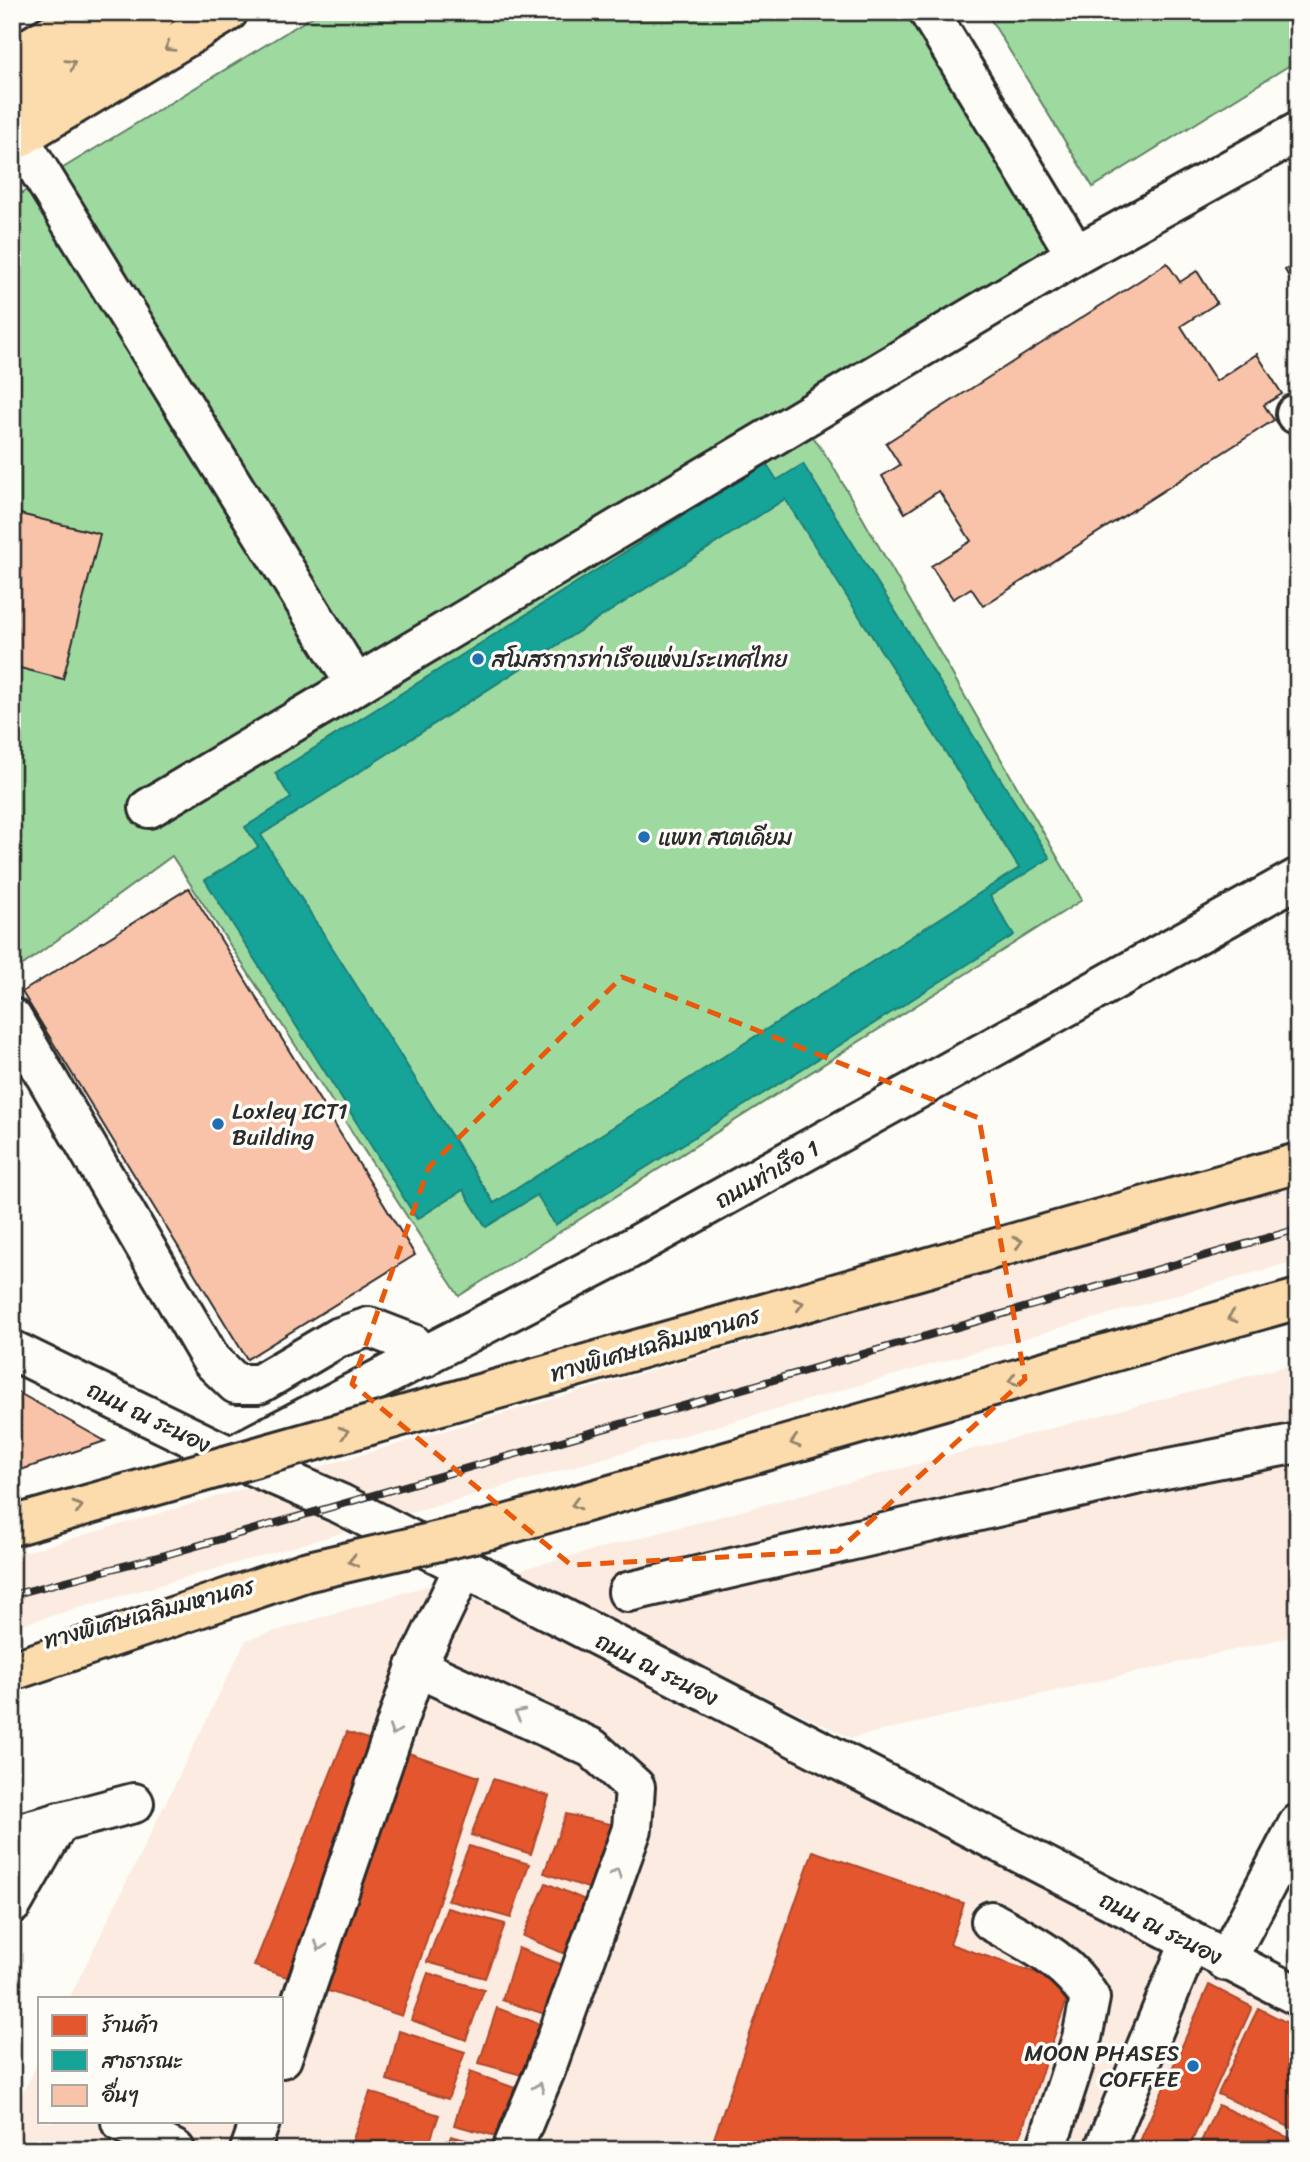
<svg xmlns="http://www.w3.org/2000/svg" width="1310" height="2162" font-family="Sriracha,'Playpen Sans Thai',sans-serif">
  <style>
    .built { fill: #fcebe0 }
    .green { fill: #9edaa0; stroke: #648266; stroke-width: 2 }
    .shops { fill: #e4572e; stroke: #ac4a2d; stroke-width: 2 }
    .public { fill: #17a398; stroke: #1d7f77; stroke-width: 2; fill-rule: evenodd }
    .building { fill: #f8c3a9; stroke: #2b2b2b; stroke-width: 2 }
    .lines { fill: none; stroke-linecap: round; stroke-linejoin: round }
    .minor-casing { stroke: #2b2b2b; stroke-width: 44 }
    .major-casing { stroke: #2b2b2b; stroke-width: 44 }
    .highway-casing { stroke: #2b2b2b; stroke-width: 44 }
    .minor { stroke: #fdfcf7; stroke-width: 38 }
    .major { stroke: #fcdcac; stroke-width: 38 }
    .highway { stroke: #fcdcac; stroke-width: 38 }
    .rail-casing { stroke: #2b2b2b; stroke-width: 8 }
    .rail { stroke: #fdfcf7; stroke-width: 5; stroke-dasharray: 16; stroke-linecap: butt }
    .highway-bridge-casing { stroke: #2b2b2b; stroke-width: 44; stroke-linecap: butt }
    .highway-bridge { stroke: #fcdcac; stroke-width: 38 }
    .oneway { stroke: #94846c }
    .oneway2 { stroke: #9e9e9b }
    .marked { fill: none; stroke: #e8590c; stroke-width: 5; stroke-dasharray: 14 9; stroke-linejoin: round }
    .poi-dot { fill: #1f6fb2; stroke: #fdfcf7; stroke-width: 2.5 }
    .labels { text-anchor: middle; stroke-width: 7; stroke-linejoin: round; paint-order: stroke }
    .poi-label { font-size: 23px; fill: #2b2b2b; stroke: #fdfcf7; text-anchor: start }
    .street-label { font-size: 23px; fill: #2b2b2b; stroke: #fdfcf7 }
  </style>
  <rect width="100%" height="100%" fill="#fdfcf7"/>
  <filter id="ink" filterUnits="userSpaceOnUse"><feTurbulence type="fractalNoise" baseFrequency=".0143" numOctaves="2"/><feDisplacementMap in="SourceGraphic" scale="14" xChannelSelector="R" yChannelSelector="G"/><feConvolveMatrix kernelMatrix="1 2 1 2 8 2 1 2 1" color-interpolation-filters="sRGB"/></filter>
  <g filter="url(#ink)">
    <g class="built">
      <polygon points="1298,1183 1298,1260 12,1627 12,1556"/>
      <polygon points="1298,1363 1298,1635 851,1738 508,1573"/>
      <polygon points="443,1581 1298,2008 1298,2150 12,2150 12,2115 40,2058 40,2122 282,2122 282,1999 69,1999 246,1640"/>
    </g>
    <g class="green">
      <polygon points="320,12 906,12 1050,248 790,403 831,463 1082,900 459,1296 172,856 12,973 12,199"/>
      <polygon points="986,12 1298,12 1298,60 1093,187"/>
    </g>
    <g class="shops">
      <polygon points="347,1732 479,1777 402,2016 254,1966"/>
      <polygon points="493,1779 549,1796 531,1854 471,1835"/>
      <polygon points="566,1814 632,1829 608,1895 544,1873"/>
      <polygon points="469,1846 529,1864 511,1918 447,1900"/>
      <polygon points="813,1851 964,1903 950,1944 1072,1985 1015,2150 710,2150"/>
      <polygon points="546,1883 599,1906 579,1960 523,1936"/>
      <polygon points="447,1908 505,1924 485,1978 427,1962"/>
      <polygon points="518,1948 577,1970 563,2020 502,2000"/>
      <polygon points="428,1973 484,1990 466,2040 411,2020"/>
      <polygon points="1209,1985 1252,2007 1188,2150 1136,2150"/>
      <polygon points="497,2008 553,2029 536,2079 479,2063"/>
      <polygon points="1258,2008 1298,2028 1298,2131 1218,2094"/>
      <polygon points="399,2031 465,2052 448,2099 387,2080"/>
      <polygon points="470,2072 529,2093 511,2140 454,2125"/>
      <polygon points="370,2092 439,2115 427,2150 349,2150"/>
      <polygon points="1218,2105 1298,2142 1298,2150 1197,2150"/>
      <polygon points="451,2136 499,2149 446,2150"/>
    </g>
    <path class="public" d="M766,463L777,480L803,464L1050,858L990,896L1014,935L555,1225L537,1195L486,1227L463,1190L417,1219L205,880L258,847L245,827L291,798L275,773ZM785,499L1019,868L494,1203L261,835Z"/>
    <g class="building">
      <polygon points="1298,262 1298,292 1285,270"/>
      <polygon points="1167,263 1180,282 1197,271 1217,303 1181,326 1216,381 1257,354 1282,394 1264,405 1274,420 983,606 971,588 953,599 931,566 971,541 939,491 905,513 882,476 900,465 886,443"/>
      <polygon points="12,512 100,534 63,679 12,666"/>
      <polygon points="189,888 415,1255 247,1359 22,992"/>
      <polygon points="12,1389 105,1441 12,1473"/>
    </g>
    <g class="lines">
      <defs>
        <g id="minor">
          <polyline points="929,12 1076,255"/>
          <polyline points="19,138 356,685 1076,255 1298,132"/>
          <polyline points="1296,414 1298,413"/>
          <polyline points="149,808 356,685"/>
          <polyline points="12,1018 211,1360 236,1384 259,1384 337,1338 369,1327 413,1344 424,1358"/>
          <polyline points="12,1350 230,1456 341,1504 1298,1996"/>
          <polyline points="235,1454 624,1252 1298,878"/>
          <polyline points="628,1592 1144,1473 1298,1443"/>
          <polyline points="416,1667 592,1748 635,1787 632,1829 545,2071 512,2150"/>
          <polyline points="12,1835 134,1803"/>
          <polyline points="12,1904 59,1822"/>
          <path d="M991,1921C1029,1943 1067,1959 1090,1998L1082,2038L1046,2150"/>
          <polyline points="1226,1961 1298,1824"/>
          <polyline points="282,2058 416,1667 463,1569"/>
          <polyline points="121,2122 175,2150"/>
          <polyline points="250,2150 260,2122"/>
          <polyline points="1104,2150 1190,1942"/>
        </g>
        <g id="major">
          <polyline points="12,58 89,12"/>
          <polyline points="12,99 156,12"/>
          <polyline points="12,142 228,12"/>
        </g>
        <g id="highway">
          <polyline points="491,1529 1298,1299"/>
          <polyline points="12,1671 305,1572"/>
        </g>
      </defs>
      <use href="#minor" class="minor-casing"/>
      <use href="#major" class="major-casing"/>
      <use href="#highway" class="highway-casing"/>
      <use href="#minor" class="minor"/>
      <use href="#major" class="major"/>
      <use href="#highway" class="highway"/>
      <defs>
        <polyline id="rail" points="12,1595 165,1555 1298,1229"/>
      </defs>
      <use href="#rail" class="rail-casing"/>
      <use href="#rail" class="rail"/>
      <defs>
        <g id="highway-bridge">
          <polyline points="12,1526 1298,1163"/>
          <polyline points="305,1572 491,1529"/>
        </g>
      </defs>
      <use href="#highway-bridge" class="highway-bridge-casing"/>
      <use href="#highway-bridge" class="highway-bridge"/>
    </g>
    <defs><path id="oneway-chevron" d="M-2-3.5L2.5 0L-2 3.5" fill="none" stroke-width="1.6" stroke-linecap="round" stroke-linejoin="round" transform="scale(1.75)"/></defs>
    <g class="oneway">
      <use href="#oneway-chevron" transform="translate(169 47) rotate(149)"/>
      <use href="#oneway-chevron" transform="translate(71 64) rotate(-31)"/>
      <use href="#oneway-chevron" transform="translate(1018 1242) rotate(-16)"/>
      <use href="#oneway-chevron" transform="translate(799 1304) rotate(-16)"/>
      <use href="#oneway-chevron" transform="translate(1232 1317) rotate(164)"/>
      <use href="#oneway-chevron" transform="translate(1013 1380) rotate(164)"/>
      <use href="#oneway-chevron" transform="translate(344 1432) rotate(-16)"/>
      <use href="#oneway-chevron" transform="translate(795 1442) rotate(164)"/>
      <use href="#oneway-chevron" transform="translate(576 1504) rotate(164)"/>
      <use href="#oneway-chevron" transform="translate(78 1507) rotate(-16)"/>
      <use href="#oneway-chevron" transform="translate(353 1561) rotate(167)"/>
    </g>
    <g class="oneway2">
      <use href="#oneway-chevron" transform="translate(519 1714) rotate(-155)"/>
      <use href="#oneway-chevron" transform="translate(394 1731) rotate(109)"/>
      <use href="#oneway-chevron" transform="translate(616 1873) rotate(-70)"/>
      <use href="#oneway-chevron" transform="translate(320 1946) rotate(109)"/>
      <use href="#oneway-chevron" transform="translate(539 2087) rotate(-68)"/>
    </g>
  </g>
  <path class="marked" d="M622,977L979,1118L1025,1379L838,1551L571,1565L352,1384L429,1167Z"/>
  <g class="poi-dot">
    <circle cx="478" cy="659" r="7"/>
    <circle cx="644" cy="837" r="7"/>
    <circle cx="218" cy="1124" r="7"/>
    <circle cx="1193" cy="2066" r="7"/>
  </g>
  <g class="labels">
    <g class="poi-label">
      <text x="492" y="667">สโมสรการท่าเรือแห่งประเทศไทย</text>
      <text x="658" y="845">แพท สเตเดียม</text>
      <text x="232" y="1119">Loxley ICT1<tspan x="232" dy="26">Building</tspan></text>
      <text x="1179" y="2061" text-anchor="end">MOON PHASES<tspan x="1179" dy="26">COFFEE</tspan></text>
    </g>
    <g class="street-label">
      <text transform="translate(767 1174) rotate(-29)" y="8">ถนนท่าเรือ 1</text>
      <text transform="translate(655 1344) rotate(-16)" y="8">ทางพิเศษเฉลิมมหานคร</text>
      <text transform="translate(149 1417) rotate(26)" y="8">ถนน ณ ระนอง</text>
      <text transform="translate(149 1613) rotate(-15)" y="8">ทางพิเศษเฉลิมมหานคร</text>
      <text transform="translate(657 1669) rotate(27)" y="8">ถนน ณ ระนอง</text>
      <text transform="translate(1161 1928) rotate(27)" y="8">ถนน ณ ระนอง</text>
    </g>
  </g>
  <rect width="1310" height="2162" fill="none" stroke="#fdfcf7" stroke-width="42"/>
  <rect x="21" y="21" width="1268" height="2120" fill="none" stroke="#2b2b2b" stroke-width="2.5" filter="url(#ink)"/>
  <rect x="38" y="1997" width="245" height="126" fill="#fdfcf7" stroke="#a9a8a5" stroke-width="2"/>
  <rect x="52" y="2015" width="35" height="21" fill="#e4572e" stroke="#a9a8a5" stroke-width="2"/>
  <text x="102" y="2032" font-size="21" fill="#2b2b2b">ร้านค้า</text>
  <rect x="52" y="2050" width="35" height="21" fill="#17a398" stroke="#a9a8a5" stroke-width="2"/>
  <text x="102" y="2068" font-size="21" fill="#2b2b2b">สาธารณะ</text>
  <rect x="52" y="2085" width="35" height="21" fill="#f8c3a9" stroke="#a9a8a5" stroke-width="2"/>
  <text x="102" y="2102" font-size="21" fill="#2b2b2b">อื่นๆ</text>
</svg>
